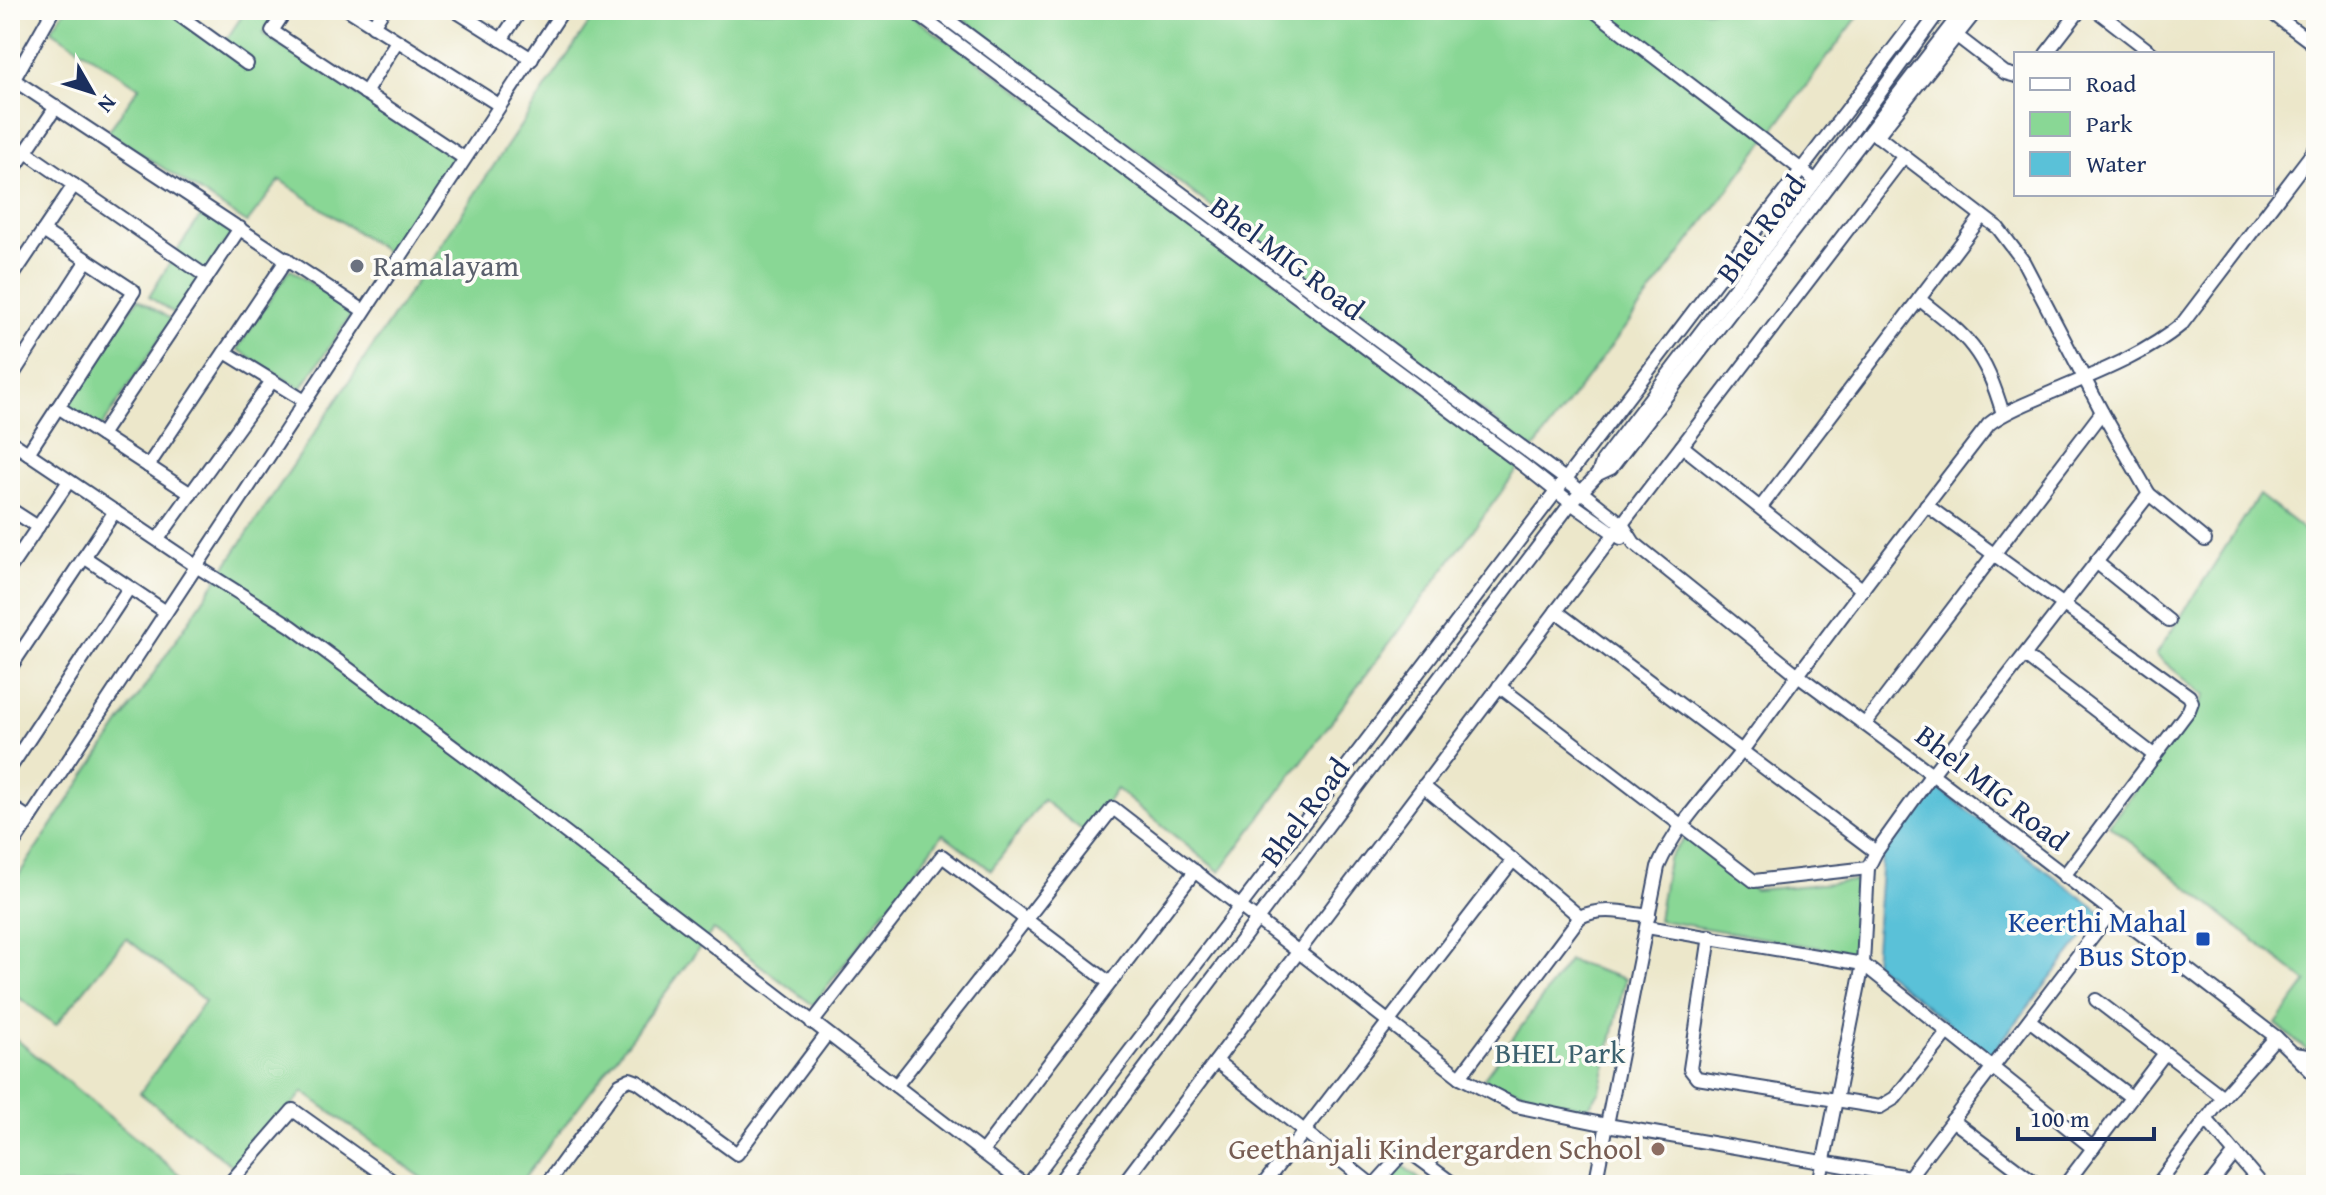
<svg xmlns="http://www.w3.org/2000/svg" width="2326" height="1195" font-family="'Gentium Book Plus',serif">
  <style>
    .green { fill: #89d795; stroke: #52837a; stroke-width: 2 }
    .water { fill: #5ac1d8; stroke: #3a789b; stroke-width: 2 }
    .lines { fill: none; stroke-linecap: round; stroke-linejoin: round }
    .minor-casing { stroke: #3a4b6e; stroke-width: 16 }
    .minor { stroke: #fff; stroke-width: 12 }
    .worship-dot { fill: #6b7280; stroke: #fdfcf7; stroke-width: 3 }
    .transit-dot { fill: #1a4fb4; stroke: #fdfcf7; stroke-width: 3 }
    .education-dot { fill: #8d6e63; stroke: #fdfcf7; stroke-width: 3 }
    .labels { text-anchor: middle; stroke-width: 7; stroke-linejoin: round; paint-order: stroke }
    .street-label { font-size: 30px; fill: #1b2f5e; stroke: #fdfcf7 }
    .worship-label { font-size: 30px; fill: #5b616d; stroke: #fdfcf7; text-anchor: start }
    .transit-label { font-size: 30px; fill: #164399; stroke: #fdfcf7; text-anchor: end }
    .park-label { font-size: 30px; fill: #3c616e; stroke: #fdfcf7 }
    .education-label { font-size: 30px; fill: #785e54; stroke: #fdfcf7; text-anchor: end }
  </style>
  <rect width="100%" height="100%" fill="#fdfcf7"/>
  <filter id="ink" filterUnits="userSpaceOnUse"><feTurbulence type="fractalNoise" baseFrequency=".0125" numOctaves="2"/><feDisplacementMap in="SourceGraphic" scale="16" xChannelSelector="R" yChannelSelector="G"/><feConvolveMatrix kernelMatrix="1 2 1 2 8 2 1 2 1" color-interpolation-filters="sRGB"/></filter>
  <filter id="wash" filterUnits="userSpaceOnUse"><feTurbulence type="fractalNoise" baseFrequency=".006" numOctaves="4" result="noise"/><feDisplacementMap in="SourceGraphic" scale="32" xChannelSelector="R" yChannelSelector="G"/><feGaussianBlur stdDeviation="1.8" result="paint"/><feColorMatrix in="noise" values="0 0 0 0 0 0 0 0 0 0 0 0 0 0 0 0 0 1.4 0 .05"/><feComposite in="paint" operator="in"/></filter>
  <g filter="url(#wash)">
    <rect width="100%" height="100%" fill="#ece7ca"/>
    <g class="green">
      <polygon points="65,10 172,10 224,43 246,10 278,10 263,34 456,159 392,256 280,180 247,223 108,132 139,87 51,30"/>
      <polygon points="598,10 902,10 1005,80 1522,464 1220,872 1116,789 1086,833 1043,800 991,870 943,834 813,1005 713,930 519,1185 432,1185 303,1092 239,1171 140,1093 205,1001 126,938 56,1025 10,991 10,888"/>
      <polygon points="951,10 1863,10 1533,450"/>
      <polygon points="206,209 235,229 205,272 176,252"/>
      <polygon points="173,258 201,277 177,315 149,297"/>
      <polygon points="290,269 353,312 301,389 237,349"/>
      <polygon points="138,299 172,320 101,428 65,404"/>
      <polygon points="2259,495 2316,539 2316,1046 2309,1052 2276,1024 2307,982 2109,825 2205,696 2156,655"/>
      <polygon points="1686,836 1755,890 1863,880 1855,954 1658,920 1668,859"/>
      <polygon points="1569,961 1625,979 1600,1091 1589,1105 1580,1107 1488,1082 1484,1078"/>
      <polygon points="10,1034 192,1185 10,1185"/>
      <polygon points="1399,1163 1427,1185 1382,1185"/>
    </g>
    <polygon class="water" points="1935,786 2102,913 1989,1057 1874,963 1882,856"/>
  </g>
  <g filter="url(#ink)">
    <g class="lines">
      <defs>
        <g id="minor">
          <polyline points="172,10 247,64"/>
          <polyline points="286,10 272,31 464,158"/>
          <polyline points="349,10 499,105"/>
          <polyline points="454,10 532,59"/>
          <polyline points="912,10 1522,464 1571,503 1621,538"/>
          <polyline points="935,10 1565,479 1622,524 1634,543 1798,675 1932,774 2276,1037 2316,1076"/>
          <polyline points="1593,10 1816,181"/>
          <polyline points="2096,10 2153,54"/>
          <polyline points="2268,10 2316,46"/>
          <polyline points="373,26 383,10"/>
          <polyline points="1953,33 2005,73 2016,76"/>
          <polyline points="501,40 521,10"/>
          <polyline points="2046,54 2080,10"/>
          <polyline points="14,80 364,311"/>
          <polyline points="10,86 53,10"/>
          <polyline points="365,93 397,41"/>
          <polyline points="1877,136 1977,10"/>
          <polyline points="26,152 207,277"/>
          <polyline points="10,175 56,107"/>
          <polyline points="10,280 74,185"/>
          <path d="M1919,299C1970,339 1984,350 2003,414"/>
          <polyline points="225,352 305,401"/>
          <polyline points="10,379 87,260"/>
          <polyline points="58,407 191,494"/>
          <polyline points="101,435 240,228"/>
          <polyline points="10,441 196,566 291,626 483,769 1025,1185"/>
          <polyline points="1682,446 1863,590"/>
          <polyline points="28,453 134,291 43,231"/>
          <polyline points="148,466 287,259"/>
          <polyline points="1598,474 1603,460 1816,181 1940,10"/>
          <polyline points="2149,494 2205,540"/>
          <polyline points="1926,505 2189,696 2192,702 2189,710 2064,876"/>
          <polyline points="1761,507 1982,216"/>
          <polyline points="10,509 38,527"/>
          <polyline points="158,539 272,381"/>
          <polyline points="84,557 166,612"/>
          <polyline points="2096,562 2169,621"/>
          <polyline points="10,568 69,481"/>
          <polyline points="1556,611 1876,852"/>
          <polyline points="2025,656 2155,756"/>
          <polyline points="10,668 115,511"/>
          <polyline points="1499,686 1754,881 1868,868"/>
          <polyline points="1865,724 2102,412"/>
          <polyline points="10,768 129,588"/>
          <polyline points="10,806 30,819"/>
          <polyline points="10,849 563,10"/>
          <polyline points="1513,860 1580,917"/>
          <polyline points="1647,927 1863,964 2093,1148"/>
          <polyline points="1710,936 1690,1069 1697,1078 1880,1107 1895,1098 1948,1032"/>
          <polyline points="2096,1000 2223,1097"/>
          <polyline points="2029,1020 2131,1097"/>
          <polyline points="812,1023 942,856 1110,983"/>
          <polyline points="2294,1054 2316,1057"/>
          <polyline points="1216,1061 1372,1185"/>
          <path d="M1460,1077L1580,917C1602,906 1626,913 1649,916"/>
          <polyline points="896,1086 1113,808 1460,1077 1516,1106 1607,1125 1909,1177 1920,1185"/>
          <polyline points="2206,1119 2262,1185"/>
          <polyline points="1952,1120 2038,1185"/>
          <polyline points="982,1152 1195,871"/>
          <polyline points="1909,1177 2111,912"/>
          <polyline points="228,1185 293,1110 398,1185"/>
          <polyline points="546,1185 620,1084 630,1079 638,1082 737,1154 827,1034"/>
          <polyline points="1028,1185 1923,10"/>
          <polyline points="1041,1185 1046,1185"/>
          <polyline points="1057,1185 1571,503 1598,474 1611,468 1963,10"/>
          <polyline points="1122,1185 1622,524 1904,156"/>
          <polyline points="1263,1185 1513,860 1423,786"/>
          <polyline points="1374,1185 1403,1153 1414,1155 1455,1185"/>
          <path d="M1595,1185L1658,867C1678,820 1717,785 1747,744C1826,636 1907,530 1989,424C2007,410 2029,403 2050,393C2095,374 2145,355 2182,324L2316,148"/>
          <polyline points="1819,1185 1863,964 1868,868 1876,852 1932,774 2149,494 2102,412 2023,261 1998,228 1871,131"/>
          <polyline points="2065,1185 2165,1053"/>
          <polyline points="2157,1185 2223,1097 2276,1037"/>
          <polyline points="2210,1185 2235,1153"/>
        </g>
      </defs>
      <use href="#minor" class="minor-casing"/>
      <use href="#minor" class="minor"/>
    </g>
  </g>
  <circle class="worship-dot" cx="357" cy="266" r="8"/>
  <rect class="transit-dot" x="2195" y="931" width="16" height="16" rx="4"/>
  <circle class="education-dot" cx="1658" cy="1149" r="8"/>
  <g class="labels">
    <g class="street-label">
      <text transform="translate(1761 229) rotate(-53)" y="10">Bhel Road</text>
      <text transform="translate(1287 258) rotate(37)" y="10">Bhel MIG Road</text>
      <text transform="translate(1992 788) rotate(38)" y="10">Bhel MIG Road</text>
      <text transform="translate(1305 812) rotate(-53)" y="10">Bhel Road</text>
    </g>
    <g class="worship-label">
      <text x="373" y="276">Ramalayam</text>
    </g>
    <g class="transit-label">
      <text x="2187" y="932">Keerthi Mahal<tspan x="2187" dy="34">Bus Stop</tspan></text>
    </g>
    <g class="park-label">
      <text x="1560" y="1063">BHEL Park</text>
    </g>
    <g class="education-label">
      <text x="1642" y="1159">Geethanjali Kindergarden School</text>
    </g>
  </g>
  <rect width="2326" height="1195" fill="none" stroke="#fdfcf7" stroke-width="40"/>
  <rect x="2014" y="52" width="260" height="144" fill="#fdfcf7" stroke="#a3aaba" stroke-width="2"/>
  <rect x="2030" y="78" width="40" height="12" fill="#ffffff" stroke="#a3aaba" stroke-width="2"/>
  <text x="2086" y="92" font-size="24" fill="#1b2f5e">Road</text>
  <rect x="2030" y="112" width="40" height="24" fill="#89d795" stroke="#a3aaba" stroke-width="2"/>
  <text x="2086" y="132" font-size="24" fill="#1b2f5e">Park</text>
  <rect x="2030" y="152" width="40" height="24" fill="#5ac1d8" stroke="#a3aaba" stroke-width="2"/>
  <text x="2086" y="172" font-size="24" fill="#1b2f5e">Water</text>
  <g transform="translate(92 92) rotate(129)" stroke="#fdfcf7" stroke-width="6" paint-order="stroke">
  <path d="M0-6L14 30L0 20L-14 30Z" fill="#1b2f5e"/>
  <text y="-12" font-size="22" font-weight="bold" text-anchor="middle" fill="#1b2f5e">N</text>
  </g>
  <path d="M2018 1127v12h136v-12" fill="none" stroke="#1b2f5e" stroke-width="4"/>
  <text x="2030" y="1127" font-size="24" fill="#1b2f5e" stroke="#fdfcf7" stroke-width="6" paint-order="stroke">100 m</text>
</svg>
